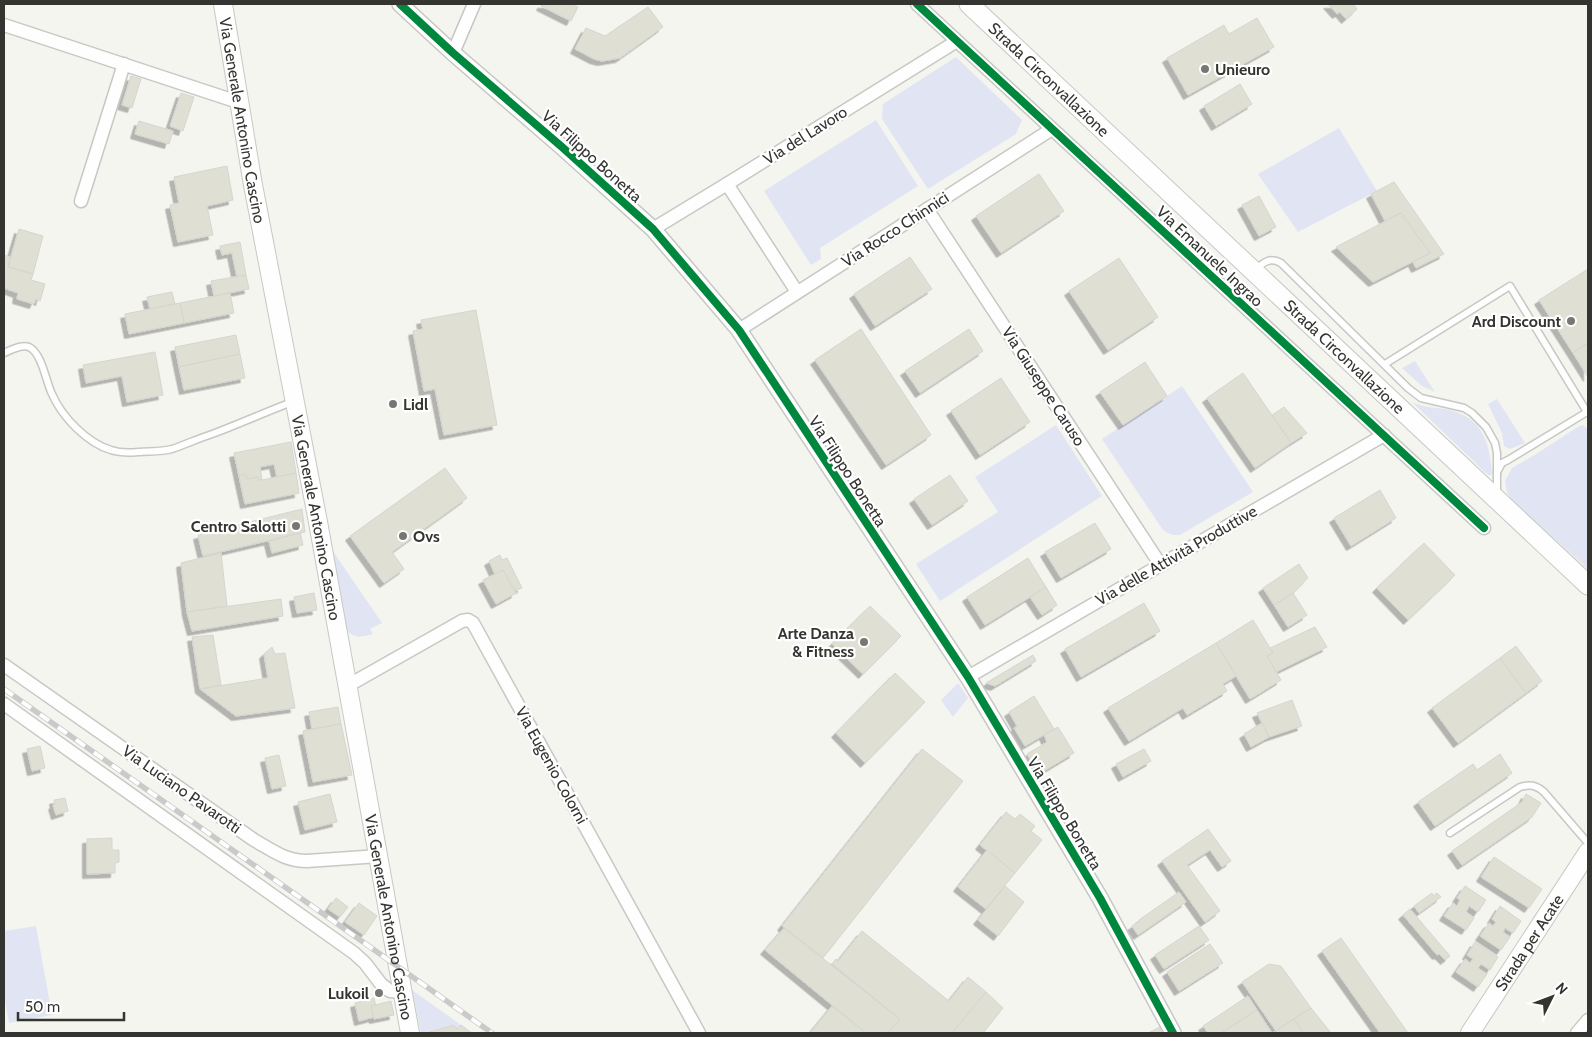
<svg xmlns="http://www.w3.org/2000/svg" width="1592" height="1037" font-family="Cabin,sans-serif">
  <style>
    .green { fill: #e1e5f3 }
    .building { fill: #dfe0d3; stroke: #d5d5d1; filter: url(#shadow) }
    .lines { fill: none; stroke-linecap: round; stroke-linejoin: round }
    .service-casing { stroke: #c7c8c4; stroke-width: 9 }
    .minor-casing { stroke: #c7c8c4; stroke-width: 15 }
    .tertiary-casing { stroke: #c7c8c4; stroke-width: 18 }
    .secondary-casing { stroke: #c7c8c4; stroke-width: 20 }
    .primary-casing { stroke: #c7c8c4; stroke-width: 21 }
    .service { stroke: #fdfefd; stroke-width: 6 }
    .minor { stroke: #fdfefd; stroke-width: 12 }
    .tertiary { stroke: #fdfefd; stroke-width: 15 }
    .secondary { stroke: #fdfefd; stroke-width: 18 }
    .primary { stroke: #fdfefd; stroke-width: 19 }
    .rail-casing { stroke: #cacaca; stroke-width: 5.5 }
    .rail { stroke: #fff; stroke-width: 4; stroke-dasharray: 11; stroke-linecap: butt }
    .cycleway-casing { stroke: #fff; stroke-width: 11 }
    .cycleway { stroke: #00873e; stroke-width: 8 }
    .poi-dot { fill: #777874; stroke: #fff; stroke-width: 2 }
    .labels { text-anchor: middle; stroke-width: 4.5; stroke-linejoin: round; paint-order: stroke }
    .poi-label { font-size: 16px; font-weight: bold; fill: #343531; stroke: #fff; text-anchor: end }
    .street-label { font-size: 16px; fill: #343531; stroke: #fff }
  </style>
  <defs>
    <filter id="shadow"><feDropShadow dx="-4.5" dy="4.5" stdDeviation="0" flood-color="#0004"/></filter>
  </defs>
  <rect width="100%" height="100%" fill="#f4f5ef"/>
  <g class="green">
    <polygon points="956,57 1022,120 1016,134 928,189 882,119 883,104"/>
    <polygon points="876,120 918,186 820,248 821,259 811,265 764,191"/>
    <polygon points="1339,128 1377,191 1298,232 1258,174"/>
    <polygon points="1415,361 1435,392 1422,386 1402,368"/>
    <path d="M1182,386L1253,492L1180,535C1173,536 1169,534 1163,530L1102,439Z"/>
    <polygon points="1497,399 1525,443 1510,449 1504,446 1502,433 1488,404"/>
    <path d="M1412,402C1425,408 1432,407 1445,409C1482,416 1490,441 1492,475H1488Z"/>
    <polygon points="1056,425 1102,496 940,601 916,564 998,512 975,477"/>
    <polygon points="1582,425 1588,429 1588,569 1511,499 1507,492 1505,481 1512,468 1533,456 1576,428"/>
    <path d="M332,550L382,623L370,629L373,634C362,637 353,639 346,629Z"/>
    <polygon points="958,683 968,698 953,717 941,700"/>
    <polygon points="36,926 52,1015 9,1023 4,995 4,931"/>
    <polygon points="412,990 461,1025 457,1029 454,1025 421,1033"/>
  </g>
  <g class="building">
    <polygon points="542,4 570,4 578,7 571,21 541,6"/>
    <polygon points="1328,4 1353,4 1357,9 1346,19 1340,12 1337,14"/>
    <polygon points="648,7 663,27 620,58 602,61 594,59 575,49 586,28 605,36"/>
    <polygon points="1257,18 1274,47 1188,95 1167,58 1224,25 1229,34"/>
    <polygon points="131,76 141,79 132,108 122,105"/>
    <polygon points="1240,84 1252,104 1216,126 1204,106"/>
    <polygon points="181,93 194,97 183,131 170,126"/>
    <polygon points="139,121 173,131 169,144 135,134"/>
    <polygon points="227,166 233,200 207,206 213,235 178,242 170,205 179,203 174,177"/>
    <polygon points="1039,174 1064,211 1001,253 976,216"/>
    <polygon points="1394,182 1444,254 1416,268 1413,262 1430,253 1401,213 1385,221 1371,194"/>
    <polygon points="1259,196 1276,227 1259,236 1242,205"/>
    <polygon points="1401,213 1430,253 1373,282 1336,247"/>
    <polygon points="19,229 43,236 33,274 8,267"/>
    <polygon points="240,242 246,275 237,277 232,253 222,255 220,246"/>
    <polygon points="4,255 10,257 8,267 33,274 31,280 45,284 40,301 36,299 34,304 17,299 18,293 4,288"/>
    <polygon points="910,257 932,289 875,326 854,294"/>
    <polygon points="1119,258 1158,317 1108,350 1069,291"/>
    <polygon points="1588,269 1588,343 1573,353 1539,300"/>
    <polygon points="246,275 249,289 214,296 211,281"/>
    <polygon points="172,292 175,304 150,309 147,297"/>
    <polygon points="230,293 234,313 184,323 180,303"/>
    <polygon points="180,303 184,323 129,334 125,314"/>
    <polygon points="476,310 497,425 444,435 435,389 424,391 413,331 423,329 421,320"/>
    <polygon points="861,329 931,435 886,465 815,360"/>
    <polygon points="969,329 983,351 920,393 905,371"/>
    <polygon points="236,335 240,354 179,367 175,347"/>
    <polygon points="1588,343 1588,377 1573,353"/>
    <polygon points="155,352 163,395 127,402 122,376 86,383 83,365"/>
    <polygon points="240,354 245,378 184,390 179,367"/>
    <polygon points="1145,362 1167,396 1123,425 1100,392"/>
    <polygon points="1243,373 1291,443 1255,468 1207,398"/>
    <polygon points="1001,378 1030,422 980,455 951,411"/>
    <polygon points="1284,407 1307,433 1291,443 1272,415"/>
    <polygon points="291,442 296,473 277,477 274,464 260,467 262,480 258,480 258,477 247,479 245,474 239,476 234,453"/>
    <polygon points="445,468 467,498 392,552 404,569 384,583 350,536"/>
    <polygon points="296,473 299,493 245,504 239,476 245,474 247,479 258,477 258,480 262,480"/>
    <polygon points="950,475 968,501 932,525 914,499"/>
    <polygon points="1380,490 1396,518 1351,546 1334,518"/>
    <polygon points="302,509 305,532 203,556 198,535"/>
    <polygon points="1095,523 1111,549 1061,578 1045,552"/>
    <polygon points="300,533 303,545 272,553 269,541"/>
    <polygon points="1424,543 1455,575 1408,620 1377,588"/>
    <polygon points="221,553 227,606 187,612 181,563"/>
    <polygon points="500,555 502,560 507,558 522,588 514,591 503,570 495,574 489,561"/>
    <polygon points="1028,558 1046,587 985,625 967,597"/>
    <polygon points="1299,564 1308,578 1293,593 1274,605 1263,588"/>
    <polygon points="503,570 516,593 496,604 483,580"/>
    <polygon points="1046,587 1057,605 1042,615 1030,597"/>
    <polygon points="314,593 317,610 297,613 294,597"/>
    <polygon points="1293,593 1307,615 1288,627 1274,605"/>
    <polygon points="281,599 283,616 192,631 187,612"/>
    <polygon points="1144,603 1160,631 1081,677 1065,649"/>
    <polygon points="870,606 901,636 863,674 832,644"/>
    <polygon points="1253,620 1273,653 1267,656 1281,680 1250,699 1216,643"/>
    <polygon points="1315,627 1327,647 1276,672 1267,656 1273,653 1270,648"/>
    <polygon points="213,635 221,685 200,689 192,637"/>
    <polygon points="1216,643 1236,676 1223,684 1227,691 1187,715 1183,708 1129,741 1108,708"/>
    <polygon points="1516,646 1542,681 1526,693 1500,658"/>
    <polygon points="272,647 275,654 285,653 295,708 236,716 200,689 268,678 264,654"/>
    <polygon points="1033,655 1036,661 995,686 986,683"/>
    <polygon points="1500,658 1526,693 1458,743 1432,708"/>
    <polygon points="895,673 925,702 865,763 836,733"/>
    <polygon points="1034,696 1054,729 1025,746 1014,728 1017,726 1009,712"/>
    <polygon points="1292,700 1302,726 1269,737 1257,713"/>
    <polygon points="338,707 341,724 312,729 309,712"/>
    <polygon points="1262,723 1269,737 1251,747 1244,734"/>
    <polygon points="341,724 352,775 313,782 303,731"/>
    <polygon points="1058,727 1074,753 1039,774 1027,754 1047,742 1044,735"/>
    <polygon points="40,746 45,768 32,771 27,749"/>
    <polygon points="922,749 963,781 823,958 782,926"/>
    <polygon points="1144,749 1151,761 1123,777 1116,764"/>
    <polygon points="1500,754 1512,773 1435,826 1418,802 1473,764 1477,770"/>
    <polygon points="279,755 286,786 272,789 265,758"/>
    <polygon points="330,794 337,822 305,830 298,802"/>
    <polygon points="1526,794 1541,803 1532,817 1462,865 1452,851 1522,802"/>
    <polygon points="65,798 68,811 56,815 53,805 55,804 54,800"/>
    <polygon points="1006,812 1015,819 1020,814 1035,826 1031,831 1042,840 1015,873 980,845"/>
    <polygon points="1208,829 1231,861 1222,867 1210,850 1187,865 1220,911 1205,922 1162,861"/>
    <polygon points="112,838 112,850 119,850 119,862 115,863 115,873 87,874 87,839"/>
    <polygon points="987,850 1015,873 986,909 958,887"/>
    <polygon points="1494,857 1542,889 1529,908 1481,877"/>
    <polygon points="1005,886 1024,902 998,936 978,920"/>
    <polygon points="1465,886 1486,900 1478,912 1469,906 1466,912 1474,918 1466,930 1444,916 1453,903 1457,906 1460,900 1457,898"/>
    <polygon points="1179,892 1186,902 1138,935 1132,926 1140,921 1139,920"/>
    <polygon points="1432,893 1433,896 1437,893 1441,897 1419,913 1414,906"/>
    <polygon points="336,898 348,907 340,917 328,909"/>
    <polygon points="359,903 377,916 364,935 345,922"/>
    <polygon points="1500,906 1521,921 1513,933 1505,928 1503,932 1510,937 1501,950 1480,936 1489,923 1493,926 1496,922 1492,919"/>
    <polygon points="1410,909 1450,956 1445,960 1439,954 1437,955 1403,915"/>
    <polygon points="1199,926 1209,940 1164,969 1155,955"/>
    <polygon points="784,928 900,1019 888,1033 866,1033 765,950"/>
    <polygon points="862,931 949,1001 968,977 986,992 952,1033 888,1033 900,1019 832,964 836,959 838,961"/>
    <polygon points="1341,938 1408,1033 1380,1033 1322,951"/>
    <polygon points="1475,942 1498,957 1490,970 1481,964 1478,968 1487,974 1478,987 1456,972 1465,959 1470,963 1473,959 1467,955"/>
    <polygon points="1210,944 1223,963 1179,991 1167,972"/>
    <polygon points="1269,964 1281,966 1311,1008 1276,1031 1242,982"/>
    <polygon points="986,992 1003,1008 983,1033 952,1033"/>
    <polygon points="1248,996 1257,1010 1221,1033 1208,1033 1203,1026"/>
    <polygon points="374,998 378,1016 359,1021 355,1003"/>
    <polygon points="391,1001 394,1015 374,1019 371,1006"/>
    <polygon points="832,1006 866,1033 810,1033"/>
    <polygon points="1311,1008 1331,1033 1303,1033 1294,1019"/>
    <polygon points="1257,1010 1272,1033 1221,1033"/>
    <polygon points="1294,1019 1303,1033 1272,1033 1276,1031"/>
    <polygon points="454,1025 457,1029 461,1025 472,1033 425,1033"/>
    <polygon points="1160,1027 1164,1033 1148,1033"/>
  </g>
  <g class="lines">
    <defs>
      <g id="service">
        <path d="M1256,269C1264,262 1270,257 1281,263L1408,388L1421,398L1464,408L1472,413L1486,427L1495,443L1497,453V494"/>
        <path d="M4,353C11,350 22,344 29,347C42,353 46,382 52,394C62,417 87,443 111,450C120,453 129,453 138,452C149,451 161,452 172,449C186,444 200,438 215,433C241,423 266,412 292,402"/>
        <polyline points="1385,364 1510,286 1587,412 1508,460 1502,463 1497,472"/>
        <path d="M1450,833L1520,787C1530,784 1536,785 1544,792L1588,843"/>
      </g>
      <g id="minor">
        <polyline points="917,4 1484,528"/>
        <polyline points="4,25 238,102"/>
        <polyline points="453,53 474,4"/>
        <polyline points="727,184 797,292"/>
        <polyline points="81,201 124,64"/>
        <polyline points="927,209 1160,564"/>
        <polyline points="653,229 727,184 957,41"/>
        <polyline points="739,330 1052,129"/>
        <path d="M4,665L254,840C272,850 285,861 307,861L379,856"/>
        <polyline points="968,677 1384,435"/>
        <polyline points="349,685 462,621 468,620 473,623 699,1033"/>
        <polyline points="4,704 354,953 365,963 381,984 390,991 402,992"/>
        <polyline points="1577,1033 1588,1020"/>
      </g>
      <polyline id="tertiary" points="400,4 453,53 562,147 653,229 739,330 968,677 1100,898 1173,1033"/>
      <g id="secondary">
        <path id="s1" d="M223,4L253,185L318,522L410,1033"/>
        <path id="s2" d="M1470,1033L1588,852"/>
      </g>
      <g id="primary">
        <path id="s3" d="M969,4L1588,585"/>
      </g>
    </defs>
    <use href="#service" class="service-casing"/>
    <use href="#minor" class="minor-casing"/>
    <use href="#tertiary" class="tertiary-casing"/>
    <use href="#secondary" class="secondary-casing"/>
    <use href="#primary" class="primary-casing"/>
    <use href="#service" class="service"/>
    <use href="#minor" class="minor"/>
    <use href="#tertiary" class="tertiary"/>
    <use href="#secondary" class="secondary"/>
    <use href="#primary" class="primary"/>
    <defs>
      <polyline id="rail" points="4,689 492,1033"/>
    </defs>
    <use href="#rail" class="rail-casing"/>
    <use href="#rail" class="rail"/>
    <defs>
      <g id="cycleway">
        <polyline points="400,4 453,53 562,147 653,229 739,330 968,677 1100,898 1173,1033"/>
        <polyline points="917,4 1484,528"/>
      </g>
    </defs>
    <use href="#cycleway" class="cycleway-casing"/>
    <use href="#cycleway" class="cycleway"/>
  </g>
  <g class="poi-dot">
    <circle cx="1205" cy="69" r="5"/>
    <circle cx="1571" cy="321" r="5"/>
    <circle cx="393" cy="404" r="5"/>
    <circle cx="296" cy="526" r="5"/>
    <circle cx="403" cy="536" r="5"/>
    <circle cx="864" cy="642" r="5"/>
    <circle cx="379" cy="993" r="5"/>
  </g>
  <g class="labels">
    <g class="poi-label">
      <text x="1215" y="75" text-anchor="start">Unieuro</text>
      <text x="1561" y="327">Ard Discount</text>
      <text x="403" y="410" text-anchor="start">Lidl</text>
      <text x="286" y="532">Centro Salotti</text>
      <text x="413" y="542" text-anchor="start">Ovs</text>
      <text x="854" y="639">Arte Danza<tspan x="854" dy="18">&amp; Fitness</tspan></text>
      <text x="369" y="999">Lukoil</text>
    </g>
    <g class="street-label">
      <text dy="6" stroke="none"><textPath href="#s3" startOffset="110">Strada Circonvallazione</textPath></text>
      <text dy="6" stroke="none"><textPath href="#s1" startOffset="118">Via Generale Antonino Cascino</textPath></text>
      <text transform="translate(805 135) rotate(-32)" y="6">Via del Lavoro</text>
      <text transform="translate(592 156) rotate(42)" y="6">Via Filippo Bonetta</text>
      <text transform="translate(895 229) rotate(-33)" y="6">Via Rocco Chinnici</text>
      <text transform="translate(1210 256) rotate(43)" y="6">Via Emanuele Ingrao</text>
      <text dy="6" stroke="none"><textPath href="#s3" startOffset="515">Strada Circonvallazione</textPath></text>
      <text transform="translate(1044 386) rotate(57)" y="6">Via Giuseppe Caruso</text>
      <text transform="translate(848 471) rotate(57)" y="6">Via Filippo Bonetta</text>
      <text dy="6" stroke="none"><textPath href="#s1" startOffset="522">Via Generale Antonino Cascino</textPath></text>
      <text transform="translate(1176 555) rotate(-30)" y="6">Via delle Attività Produttive</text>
      <text transform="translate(552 765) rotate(61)" y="6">Via Eugenio Colorni</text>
      <text transform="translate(182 789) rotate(35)" y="6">Via Luciano Pavarotti</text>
      <text transform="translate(1065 813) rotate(59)" y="6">Via Filippo Bonetta</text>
      <text dy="6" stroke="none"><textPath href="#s1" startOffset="928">Via Generale Antonino Cascino</textPath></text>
      <text dy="6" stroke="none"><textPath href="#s2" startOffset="108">Strada per Acate</textPath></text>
    </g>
  </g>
  <rect width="1592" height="1037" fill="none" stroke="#343531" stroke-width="10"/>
  <g transform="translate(1552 997) rotate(48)" stroke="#ffffff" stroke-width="4" paint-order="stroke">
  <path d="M0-4L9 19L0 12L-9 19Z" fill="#343531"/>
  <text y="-8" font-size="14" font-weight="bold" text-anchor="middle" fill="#343531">N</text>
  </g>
  <path d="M18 1012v8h106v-8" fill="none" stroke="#343531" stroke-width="2.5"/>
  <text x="25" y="1012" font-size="15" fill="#343531" stroke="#ffffff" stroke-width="4" paint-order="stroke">50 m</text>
</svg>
